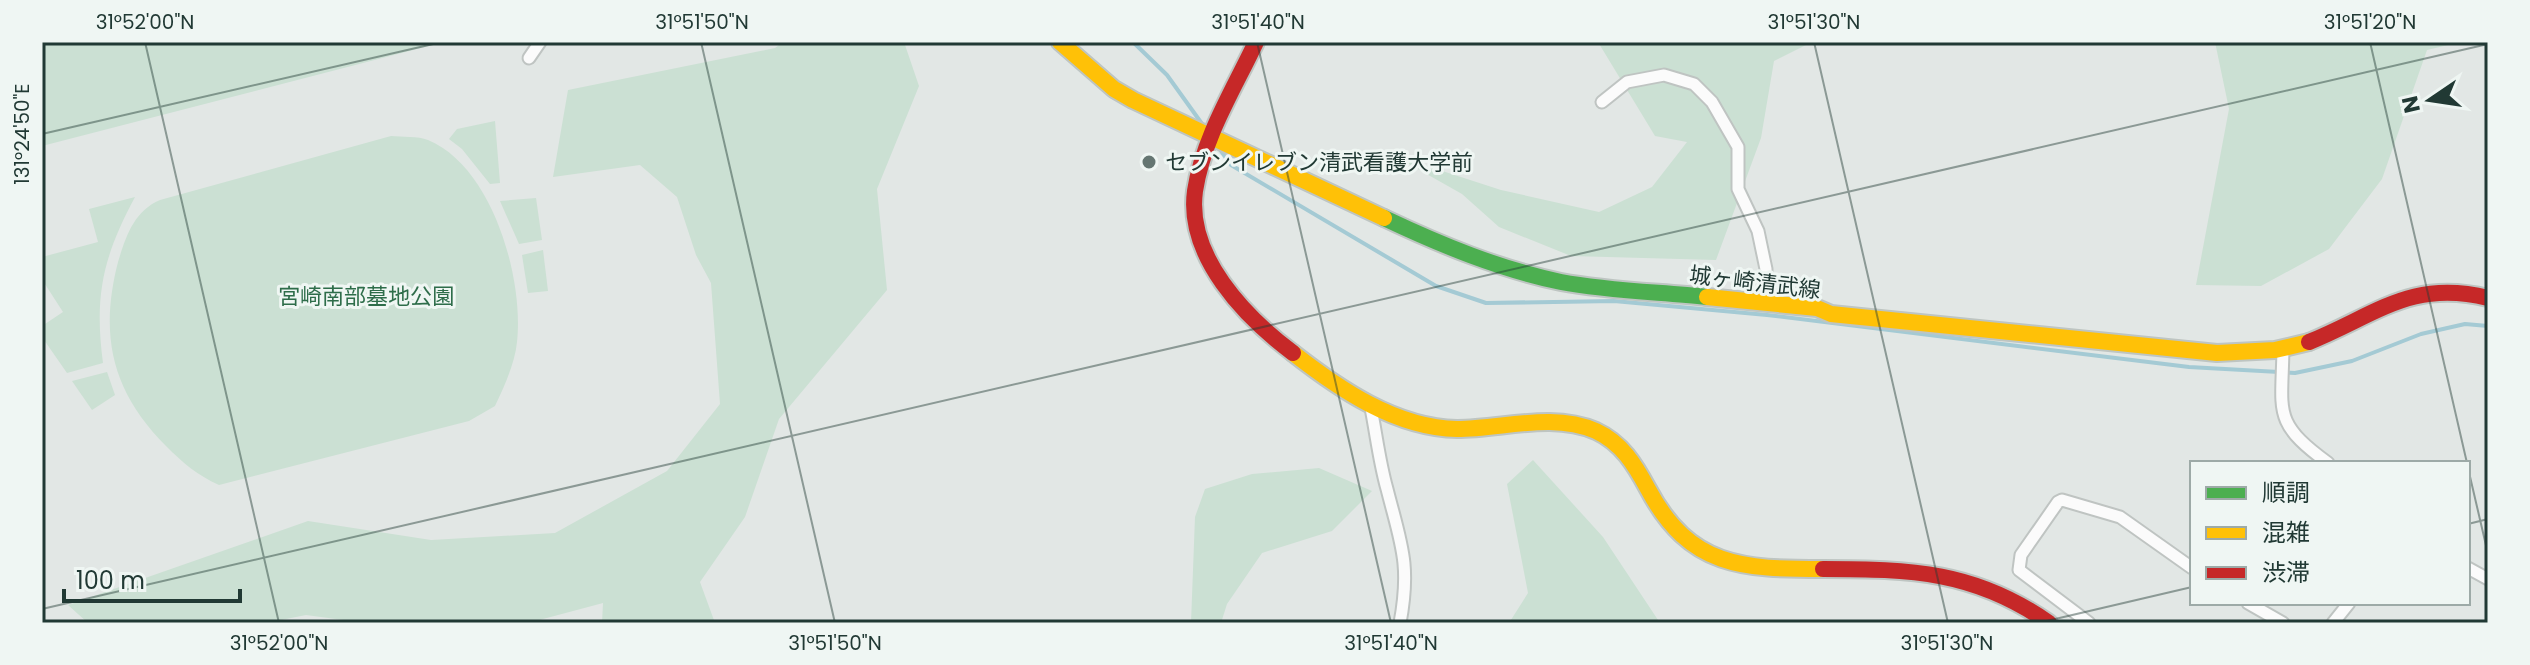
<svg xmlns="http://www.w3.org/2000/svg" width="2530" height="665" font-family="Poppins,'Noto Sans JP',sans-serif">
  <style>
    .green { fill: #cbe0d3 }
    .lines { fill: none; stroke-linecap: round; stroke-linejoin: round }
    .stream { stroke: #a4cad4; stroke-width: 4 }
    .street-casing { stroke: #bfc4c2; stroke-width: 15 }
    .fast-casing { stroke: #bec5c2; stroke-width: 20 }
    .slow-casing { stroke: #bec5c2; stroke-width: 20 }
    .jam-casing { stroke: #bec5c2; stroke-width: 20 }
    .street { stroke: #fbfbfb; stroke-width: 11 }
    .fast { stroke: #4caf50; stroke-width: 16 }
    .slow { stroke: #ffc107; stroke-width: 16 }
    .jam { stroke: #c62828; stroke-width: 16 }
    .ticks { fill: none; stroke: #213934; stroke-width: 2; stroke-opacity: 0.45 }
    .poi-dot { fill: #657672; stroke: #eff6f3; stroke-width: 3 }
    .labels { text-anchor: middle; stroke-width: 6; stroke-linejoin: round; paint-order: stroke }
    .poi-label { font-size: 22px; fill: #213934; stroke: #eff6f3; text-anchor: start }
    .street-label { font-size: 22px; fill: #213934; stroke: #eff6f3 }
    .park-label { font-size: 22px; fill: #2e6d4a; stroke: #eff6f3 }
    .neatline { fill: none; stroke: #213934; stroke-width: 3 }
    .ticks-label { font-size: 20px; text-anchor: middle; fill: #213934 }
  </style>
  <rect width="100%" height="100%" fill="#e2e7e5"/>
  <g class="green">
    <polygon points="42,42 444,42 42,146"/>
    <polygon points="783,42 904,42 919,86 877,189 887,290 779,419 745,517 700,582 715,623 602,623 603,603 528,623 366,623 306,615 266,623 88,623 68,605 308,521 431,540 555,533 667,471 720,404 711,283 696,255 677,197 640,165 553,177 568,90 775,48"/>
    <polygon points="1598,42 1812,42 1774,61 1761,138 1716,260 1571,256 1499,227 1462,194 1393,155 1501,190 1599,212 1652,187 1687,142 1655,136"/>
    <polygon points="2215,42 2461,42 2427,50 2382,179 2329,249 2261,286 2196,285 2229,109"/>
    <polygon points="495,121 500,183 490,184 462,149 449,139 457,129"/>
    <path d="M391,136C402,137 418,136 428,140C493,167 524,279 517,342C515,363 504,387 495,406L469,421L219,485C197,475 183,463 166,446C112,392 99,336 118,262C126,236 134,211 160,200Z"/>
    <path d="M135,197C103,257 94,295 103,363L67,373L42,337V326L63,312L43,281L42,257L98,242L89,209Z"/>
    <polygon points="536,198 542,240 519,244 500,201"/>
    <polygon points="543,250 548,291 528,293 522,255"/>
    <polygon points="107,372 115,395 92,410 72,381"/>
    <polygon points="1533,460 1603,537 1660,623 1509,623 1528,593 1507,484"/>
    <polygon points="1319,468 1372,491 1332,531 1262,553 1227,604 1221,623 1191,623 1195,517 1205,489 1252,474"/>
  </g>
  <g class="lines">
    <g class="stream">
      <polyline points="1133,42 1167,75 1205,128"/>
      <polyline points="1219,148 1231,165 1436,286 1486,303 1614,301 1767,315 2189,367 2295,373 2352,361 2421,334 2465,324 2488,326"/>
    </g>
    <defs>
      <g id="street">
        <polyline points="529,58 540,42"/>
        <polyline points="1602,102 1627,82 1664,75 1694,84 1712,102 1738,147 1738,189 1758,231 1766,269 1766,304"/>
        <path d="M2283,348C2282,413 2272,422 2328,463"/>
        <path d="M1370,403C1376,432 1379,461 1387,489C1401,544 1411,564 1400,623"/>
        <polyline points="2468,568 2488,579"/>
        <polyline points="2248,603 2283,623"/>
        <polyline points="2089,623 2019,570 2021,555 2058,502 2062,500 2120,517 2192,568"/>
        <polyline points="2333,623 2349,603"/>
      </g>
      <path id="fast" d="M1384,218C1441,245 1499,269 1561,282C1609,291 1659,292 1707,297"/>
      <g id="slow">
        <polyline points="1060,42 1114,89 1133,100 1384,218"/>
        <polyline points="1707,297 1817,308 1831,314 2217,353 2275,350 2309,342"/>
        <path d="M1293,353C1339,389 1396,428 1457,429C1503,429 1552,412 1596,431C1622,443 1635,465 1648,489C1690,568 1743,569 1823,569"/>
      </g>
      <g id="jam">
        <path d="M1256,42C1234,89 1203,138 1195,191C1186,256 1245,317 1293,353"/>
        <path d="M2309,342C2376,315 2411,279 2488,298"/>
        <path d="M1823,569C1911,569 1975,571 2049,623"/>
      </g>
    </defs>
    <use href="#street" class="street-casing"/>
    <use href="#fast" class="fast-casing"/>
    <use href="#slow" class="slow-casing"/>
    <use href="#jam" class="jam-casing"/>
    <use href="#street" class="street"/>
    <use href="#fast" class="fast"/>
    <use href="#slow" class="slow"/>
    <use href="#jam" class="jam"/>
  </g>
  <path class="ticks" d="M145,42L279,623M701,42L835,623M1257,42L1391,623M1814,42L1948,623M2370,42L2467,463M42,134L442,42M2468,468L2488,554M2468,524L2488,519M42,609L2488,44M2038,623L2192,587"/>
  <circle class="poi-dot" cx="1149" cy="162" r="8"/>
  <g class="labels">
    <g class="poi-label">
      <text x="1165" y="170">セブンイレブン清武看護大学前</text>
    </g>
    <g class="street-label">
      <text transform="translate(1755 282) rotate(7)" y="8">城ヶ崎清武線</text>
    </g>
    <g class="park-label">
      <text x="366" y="304">宮崎南部墓地公園</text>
    </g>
  </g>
  <rect width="2530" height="665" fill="none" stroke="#eff6f3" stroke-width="88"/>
  <rect x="2190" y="461" width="280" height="144" fill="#eff6f3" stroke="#9daaa7" stroke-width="2"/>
  <rect x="2206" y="487" width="40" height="12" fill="#4caf50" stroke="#9daaa7" stroke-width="2"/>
  <text x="2262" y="501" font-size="24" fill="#213934">順調</text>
  <rect x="2206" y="527" width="40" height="12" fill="#ffc107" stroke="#9daaa7" stroke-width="2"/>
  <text x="2262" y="541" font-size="24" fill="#213934">混雑</text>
  <rect x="2206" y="567" width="40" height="12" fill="#c62828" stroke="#9daaa7" stroke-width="2"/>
  <text x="2262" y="581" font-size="24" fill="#213934">渋滞</text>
  <g transform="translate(2430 100) rotate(257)" stroke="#eff6f3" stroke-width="6" paint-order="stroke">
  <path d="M0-6L14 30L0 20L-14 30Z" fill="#213934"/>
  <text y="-12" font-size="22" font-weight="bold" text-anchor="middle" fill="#213934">N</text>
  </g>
  <path d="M64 589v12h176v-12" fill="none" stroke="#213934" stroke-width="4"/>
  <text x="76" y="589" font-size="24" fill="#213934" stroke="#eff6f3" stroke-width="6" paint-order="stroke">100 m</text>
  <rect x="44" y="44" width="2442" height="577" class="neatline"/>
  <g class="ticks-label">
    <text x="145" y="29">31°52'00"N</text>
    <text x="702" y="29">31°51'50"N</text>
    <text x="1258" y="29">31°51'40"N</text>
    <text x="1814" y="29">31°51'30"N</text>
    <text x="2370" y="29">31°51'20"N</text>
    <text transform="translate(22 134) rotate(-90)" y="7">131°24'50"E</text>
    <text x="279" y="650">31°52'00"N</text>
    <text x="835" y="650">31°51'50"N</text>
    <text x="1391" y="650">31°51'40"N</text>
    <text x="1947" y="650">31°51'30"N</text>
  </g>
</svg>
